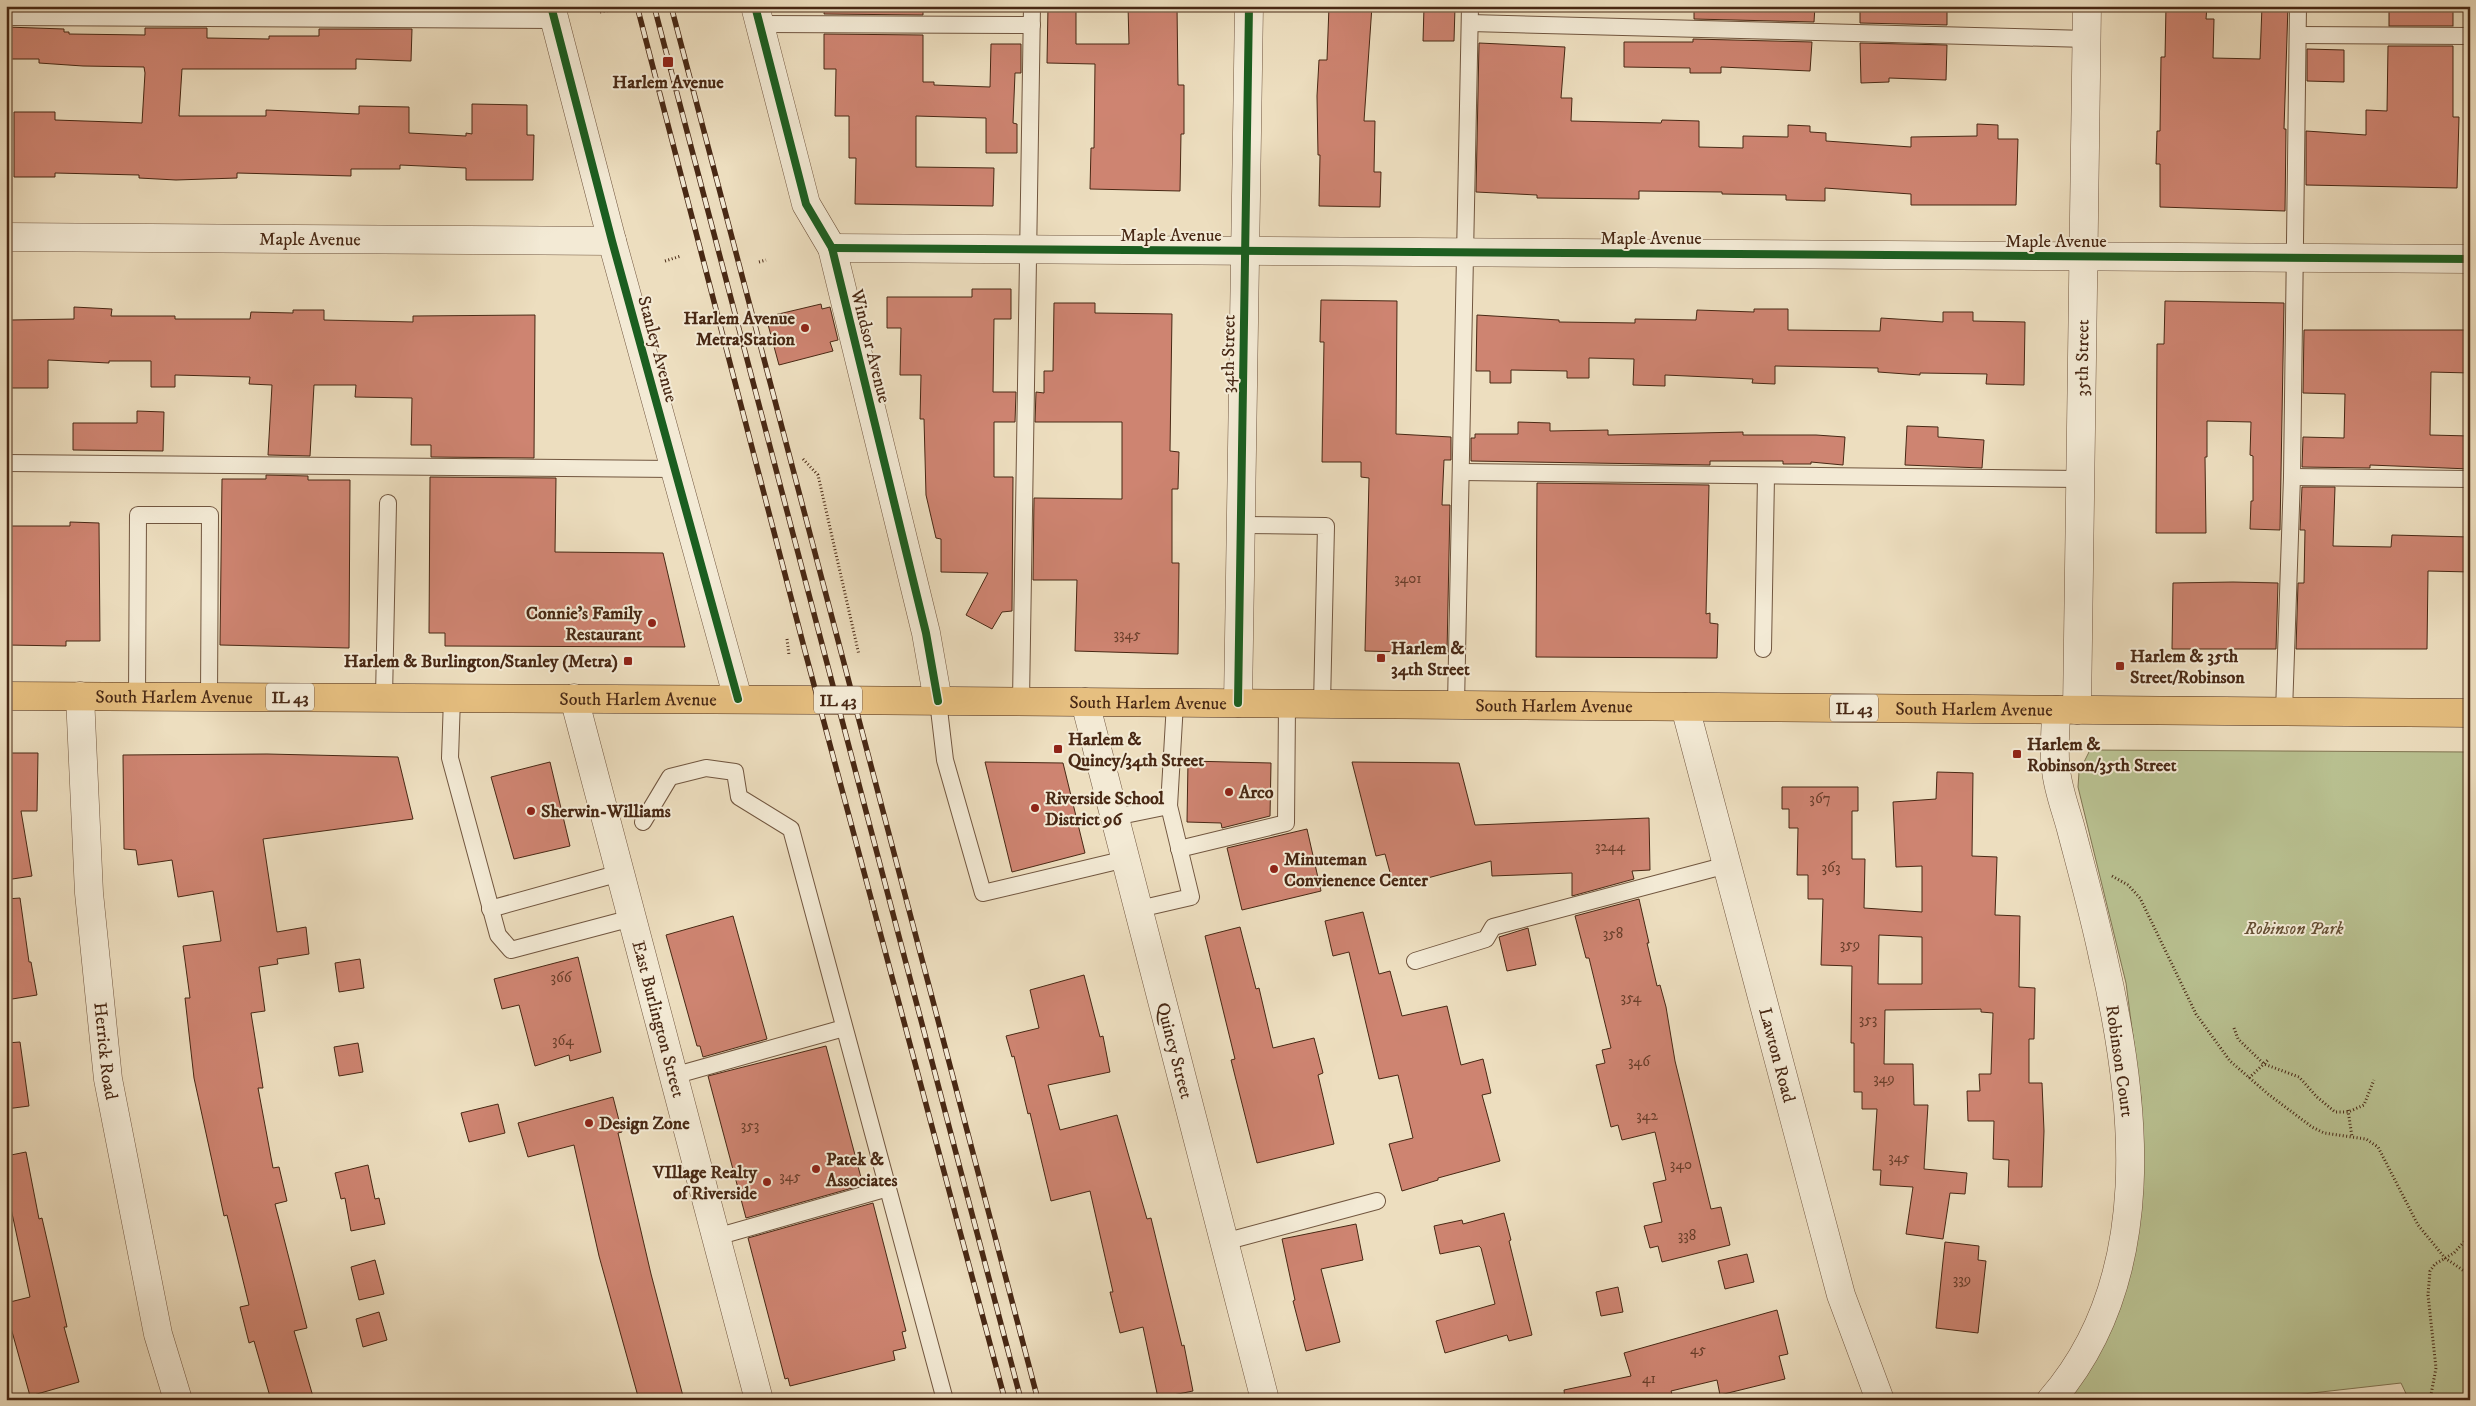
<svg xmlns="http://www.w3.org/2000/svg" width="2476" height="1406" font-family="'IM FELL DW Pica',serif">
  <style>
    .green { fill: #b9c191; stroke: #807452 }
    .building { fill: #ce8471; stroke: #482814; fill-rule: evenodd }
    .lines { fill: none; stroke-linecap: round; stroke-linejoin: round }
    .service-casing { stroke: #71563f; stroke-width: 18 }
    .minor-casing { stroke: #71563f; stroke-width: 29 }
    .primary-casing { stroke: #482814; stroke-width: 29 }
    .path { stroke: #482814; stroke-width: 3; stroke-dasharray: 1 2.5; stroke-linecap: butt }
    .service { stroke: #f3ead5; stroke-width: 16 }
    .minor { stroke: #f3ead5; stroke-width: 28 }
    .primary { stroke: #e6bf80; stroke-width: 28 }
    .rail-casing { stroke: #482814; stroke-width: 5.5 }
    .rail { stroke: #f3ead5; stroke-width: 4; stroke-dasharray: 11; stroke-linecap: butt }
    .cycleway-casing { stroke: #f3ead5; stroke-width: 11 }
    .cycleway { stroke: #1b5e20; stroke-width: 8 }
    .poi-dot { fill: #8f2418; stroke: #f3ead5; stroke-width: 2 }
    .labels { text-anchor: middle; stroke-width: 4; stroke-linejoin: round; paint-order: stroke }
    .number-label { font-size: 15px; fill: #6a3f2b }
    .shield { fill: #f3ead5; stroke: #7b624e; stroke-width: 1 }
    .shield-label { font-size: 16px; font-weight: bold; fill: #482814 }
    .poi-label { font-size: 18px; font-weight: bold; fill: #482814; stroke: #f3ead5; text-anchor: start }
    .street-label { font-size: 18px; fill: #482814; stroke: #f3ead5 }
    .park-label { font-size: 18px; font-style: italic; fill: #644e33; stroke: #f3ead5 }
  </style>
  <rect width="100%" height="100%" fill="#eddebf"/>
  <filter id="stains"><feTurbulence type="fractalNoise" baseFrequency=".004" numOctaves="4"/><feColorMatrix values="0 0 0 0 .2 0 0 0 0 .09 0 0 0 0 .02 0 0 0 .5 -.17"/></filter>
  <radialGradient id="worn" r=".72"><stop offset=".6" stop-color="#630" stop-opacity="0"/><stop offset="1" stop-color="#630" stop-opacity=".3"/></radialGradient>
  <polygon class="green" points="2090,750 2470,752 2470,1400 2409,1400 2401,1383 2250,1400 2067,1400 2106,1339 2131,1247 2142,1152 2141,1098 2126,983 2078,787 2079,772"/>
  <g class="building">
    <polygon points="320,6 413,6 412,9 320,9"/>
    <polygon points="825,6 923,6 923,15 824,14"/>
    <polygon points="1048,6 1076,6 1076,44 1129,44 1128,6 1177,6 1178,85 1184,85 1184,134 1181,134 1180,191 1090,189 1091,148 1094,148 1095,64 1047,63"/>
    <polygon points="1329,6 1372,6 1364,121 1375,121 1374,172 1381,172 1380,207 1319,206 1320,155 1318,155 1317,96 1319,60 1327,60"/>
    <polygon points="1694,6 1815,6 1814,22 1694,19"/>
    <polygon points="1860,6 1947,6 1947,25 1860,23"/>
    <polygon points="2166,6 2207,6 2206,19 2214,19 2213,58 2260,59 2262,6 2288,6 2284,129 2286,129 2285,211 2160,207 2160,164 2156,164 2157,131 2160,131 2161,57 2165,57"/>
    <rect x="2389" y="6" width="64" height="20"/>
    <polygon points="1424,7 1455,7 1454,41 1423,41"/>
    <polygon points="6,27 64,29 64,32 69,32 69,34 145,35 145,28 207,28 207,38 269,39 269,36 319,36 319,29 412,29 411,61 356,59 356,69 182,69 179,116 266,116 266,110 359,114 359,106 409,107 409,133 466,136 466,133 472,134 472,104 527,105 527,135 534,135 533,180 466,180 466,168 400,165 400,169 351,169 351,176 237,173 237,178 176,180 139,178 139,175 55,173 55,177 14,177 14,112 55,112 55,120 142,123 145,73 144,67 83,66 39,63 39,59 6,59"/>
    <polygon points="824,34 923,35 923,82 934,82 934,85 990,87 991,44 1021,44 1021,73 1015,73 1013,123 1017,124 1017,153 986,153 986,118 916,116 916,167 994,168 993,206 855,204 856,158 849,158 849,116 835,116 836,69 824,69"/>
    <polygon points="1693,39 1812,42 1810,71 1721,67 1721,73 1690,73 1690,68 1624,67 1624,42 1693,42"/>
    <polygon points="1479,43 1565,47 1561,98 1572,98 1571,121 1661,123 1662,120 1699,121 1699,147 1743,148 1743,136 1788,137 1788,125 1810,126 1810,132 1826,133 1826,141 1911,147 1911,137 1977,136 1977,124 1998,125 1998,139 2018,139 2016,205 1911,205 1911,194 1825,188 1825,201 1786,200 1786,195 1722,194 1722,192 1639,191 1639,199 1537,198 1537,195 1476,192"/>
    <polygon points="1860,43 1947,45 1946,80 1889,78 1889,82 1861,83"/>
    <polygon points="2388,46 2453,46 2453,117 2459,117 2457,188 2306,185 2306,131 2366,135 2366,110 2387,111"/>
    <polygon points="2307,49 2344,50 2344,82 2307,81"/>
    <polygon points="972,289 1011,289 1011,319 994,319 993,392 1016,392 1015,422 994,422 994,477 1013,477 1012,611 1002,612 992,629 966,615 988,573 941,572 941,539 936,538 926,495 924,419 920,419 921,375 900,375 901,328 887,328 887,297 972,297"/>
    <polygon points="1321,300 1397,301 1396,434 1451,437 1451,460 1444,460 1442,505 1450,505 1447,653 1365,651 1369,478 1361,477 1361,462 1322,462 1324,342 1320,342"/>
    <polygon points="2165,301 2284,303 2280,530 2250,529 2251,501 2253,501 2253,456 2250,455 2251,422 2207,421 2207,457 2205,457 2206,533 2156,533 2157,344 2164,344"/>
    <polygon points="1054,303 1095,303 1095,313 1172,314 1170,451 1179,452 1178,489 1172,489 1172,563 1179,563 1178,654 1075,651 1077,580 1033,580 1034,498 1122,499 1122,422 1035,422 1036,392 1044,393 1044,371 1053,371"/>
    <polygon points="821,304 822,309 830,307 838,340 830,342 833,351 779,365 766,317"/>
    <polygon points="74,307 112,309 111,316 175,316 175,319 250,319 251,312 293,313 293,310 324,310 324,320 413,322 413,316 535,315 534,458 431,457 431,445 411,445 412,398 355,397 356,385 314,385 310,456 268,455 272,385 249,384 250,377 175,375 175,387 151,387 151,361 109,361 109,363 48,360 48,388 11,388 11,320 74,319"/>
    <polygon points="1754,309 1788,309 1788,330 1880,331 1881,318 1943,322 1943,312 1973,312 1973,321 2025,322 2024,385 1986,384 1987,374 1920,373 1920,375 1878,372 1878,368 1775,366 1775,384 1752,383 1753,379 1665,375 1665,386 1633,385 1634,359 1589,358 1589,378 1567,378 1567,371 1511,370 1511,383 1490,383 1490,371 1476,371 1477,315 1559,320 1559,322 1635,323 1635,319 1696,320 1697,310 1754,312"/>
    <polygon points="2304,330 2465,330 2465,333 2470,333 2470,373 2431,372 2430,435 2470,436 2470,469 2370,465 2370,468 2302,467 2303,437 2344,438 2345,394 2303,393"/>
    <polygon points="137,411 164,412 163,451 73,450 73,423 137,423"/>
    <polygon points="1518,422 1550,423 1550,431 1608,430 1608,435 1743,432 1743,435 1816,435 1845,437 1843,465 1811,462 1811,464 1783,464 1783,461 1710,461 1710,465 1471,461 1471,438 1475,438 1475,434 1518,434"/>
    <polygon points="1907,426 1938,427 1938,437 1984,440 1982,468 1905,465"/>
    <polygon points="266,475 308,476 308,480 350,480 349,648 220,645 222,479 266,479"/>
    <polygon points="430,477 556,478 555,552 663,553 685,647 445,646 445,633 429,633"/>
    <polygon points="1537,483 1709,485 1706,614 1710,613 1710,623 1718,624 1717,658 1536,657"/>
    <polygon points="2302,487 2335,487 2333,546 2391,547 2392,535 2470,537 2470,572 2428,571 2427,649 2296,649 2298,583 2304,583 2305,530 2300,530"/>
    <polygon points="70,522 99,523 100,641 66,641 66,646 7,645 8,526 70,526"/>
    <polygon points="2233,582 2278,583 2276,649 2172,649 2173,583"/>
    <polygon points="6,753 38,753 37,811 21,811 32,876 6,880"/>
    <polygon points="267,754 398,757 413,819 263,839 277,932 306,927 309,954 277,959 278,964 259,967 265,1011 251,1013 263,1088 258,1088 273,1168 279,1167 287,1201 275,1204 307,1328 294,1331 314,1400 271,1400 254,1341 249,1343 240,1307 249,1305 227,1215 224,1216 194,1078 185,998 190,998 183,946 221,941 213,891 178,897 172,860 138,865 136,850 124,849 123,755"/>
    <polygon points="1188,761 1271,763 1270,816 1222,828 1221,823 1187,822"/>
    <polygon points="550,762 570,846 514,859 491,777"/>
    <polygon points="985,762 1063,763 1085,853 1012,872"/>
    <polygon points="1352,762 1459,763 1475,825 1649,818 1650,870 1632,871 1634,879 1572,896 1572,873 1492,876 1491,861 1394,887 1385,854 1376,856"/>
    <path d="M1937,772L1973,773L1972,856L1997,857L1995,915L2020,916L2019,987L2035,988L2034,1039H2029V1083H2042L2044,1131L2042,1187H2008L2009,1160L1993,1159L1994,1121H1968L1967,1091H1980L1979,1074H1991L1993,1013L1981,1012V1009L1885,1010L1884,1064H1913L1914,1105H1928L1924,1169L1967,1173L1965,1194L1950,1193L1943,1239L1906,1234L1913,1187L1880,1185L1881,1170H1873L1877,1109H1862V1092H1854V1043H1851L1852,966L1821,965L1823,899H1808V875H1797L1798,828H1789V809H1782V787H1858V811H1852V859H1865L1864,908L1922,912V866L1896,867L1893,802L1936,799ZM1879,935L1922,937V984H1878Z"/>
    <polygon points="1307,829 1321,891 1242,910 1227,848"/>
    <polygon points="20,898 29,962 31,962 37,995 6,1000 6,899"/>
    <polygon points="1639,899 1649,943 1647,943 1657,986 1660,985 1666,1007 1675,1061 1711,1209 1721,1207 1730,1245 1662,1262 1658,1246 1650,1248 1644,1226 1662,1222 1653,1183 1666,1180 1655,1132 1622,1140 1618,1125 1611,1127 1596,1065 1605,1063 1602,1050 1611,1048 1589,958 1586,958 1575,916"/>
    <polygon points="1363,912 1379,974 1390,971 1402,1016 1447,1006 1461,1065 1483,1059 1491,1093 1482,1095 1500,1161 1438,1178 1438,1180 1402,1191 1389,1144 1413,1138 1398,1075 1379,1079 1349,952 1333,956 1325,921"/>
    <polygon points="733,916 767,1039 703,1057 700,1046 697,1046 666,935"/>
    <polygon points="1240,927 1256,989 1259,988 1273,1048 1314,1038 1323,1073 1318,1075 1334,1144 1257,1163 1231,1060 1235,1059 1205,936"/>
    <polygon points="1528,928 1536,965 1507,971 1499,937"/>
    <polygon points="578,957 601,1052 570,1061 569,1055 535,1066 519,1005 502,1009 494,979"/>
    <polygon points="360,959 364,988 339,992 335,963"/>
    <polygon points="1084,975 1100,1037 1103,1036 1110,1072 1048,1085 1060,1130 1117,1115 1147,1219 1151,1218 1182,1346 1184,1345 1193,1391 1158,1398 1143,1327 1120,1333 1110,1292 1113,1292 1090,1191 1051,1201 1030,1113 1028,1114 1014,1056 1012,1057 1006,1036 1039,1028 1030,990"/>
    <polygon points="20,1042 29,1106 6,1109 6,1043"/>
    <polygon points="358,1043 363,1072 339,1076 334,1047"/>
    <polygon points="826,1046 863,1185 746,1218 708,1076"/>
    <polygon points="613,1097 622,1132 618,1133 651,1274 684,1400 639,1400 599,1256 574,1145 528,1157 518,1123"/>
    <polygon points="498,1104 505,1133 469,1142 461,1113"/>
    <polygon points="26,1152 39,1219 42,1218 67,1327 64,1327 79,1382 30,1396 6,1310 6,1303 30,1297 10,1204 6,1205 6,1156"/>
    <polygon points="368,1165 375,1199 379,1198 385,1224 351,1231 345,1198 341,1199 335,1173"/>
    <polygon points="873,1203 906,1331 902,1332 906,1348 893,1351 895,1360 790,1386 788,1378 785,1379 748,1238"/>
    <polygon points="1504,1213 1511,1240 1509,1241 1532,1335 1509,1341 1507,1335 1445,1353 1436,1321 1495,1304 1481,1248 1479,1246 1440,1254 1434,1226 1462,1220 1463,1224"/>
    <polygon points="1356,1224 1363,1260 1321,1269 1340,1342 1306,1351 1293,1301 1295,1300 1282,1239"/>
    <polygon points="1945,1242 1979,1246 1978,1260 1986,1261 1978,1333 1936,1328"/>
    <polygon points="1747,1254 1754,1282 1725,1289 1718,1261"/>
    <polygon points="375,1260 384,1294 359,1300 351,1267"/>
    <polygon points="1618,1287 1623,1312 1601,1316 1596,1292"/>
    <polygon points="1777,1310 1788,1354 1779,1356 1785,1379 1720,1395 1717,1380 1671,1391 1674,1400 1565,1400 1564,1390 1631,1376 1624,1353"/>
    <polygon points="379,1312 387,1340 363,1347 356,1319"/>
  </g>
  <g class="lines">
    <defs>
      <g id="service">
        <polyline points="6,17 555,20"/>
        <polyline points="1470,23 2087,39"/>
        <polyline points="759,24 1032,25"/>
        <polyline points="2298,35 2470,36"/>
        <polyline points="6,463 675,469"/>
        <polyline points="1461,472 2080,479"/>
        <polyline points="2292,477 2470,479"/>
        <polyline points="1241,525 1326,526 1322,704"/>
        <polyline points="1763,649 1766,476"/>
        <polyline points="137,697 138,515 210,515 209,697"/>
        <polyline points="384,697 388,503"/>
        <polyline points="452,698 450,758 498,935 511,950 632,918"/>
        <polyline points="938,701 945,760 983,893 1126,859"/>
        <polyline points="1021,701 1032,6"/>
        <polyline points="1456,705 1470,6"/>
        <polyline points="2284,712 2292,477 2298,6"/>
        <polyline points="1115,817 1169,806"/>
        <polyline points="643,822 670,777 706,768 735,772 739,797 791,829 945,1400"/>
        <polyline points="1179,849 1286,823 1287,704"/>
        <polyline points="490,909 620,873"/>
        <polyline points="1139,909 1191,897 1169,806 1175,703"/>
        <polyline points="1415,961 1486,939 1493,927 1727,865"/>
        <polyline points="673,1076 844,1028"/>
        <polyline points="716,1237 888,1188"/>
        <polyline points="1224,1242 1377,1201"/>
      </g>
      <g id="minor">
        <polyline points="551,6 612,241 738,699"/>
        <polyline points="755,6 806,204 832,248 926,633 938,701"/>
        <path id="s1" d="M6,237L612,241"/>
        <polyline points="832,248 2470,259"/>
        <path id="s2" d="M80,696L89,893L108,1079L158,1334L178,1400"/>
        <path id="s3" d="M574,698L759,1400"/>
        <path id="s4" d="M1085,702L1265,1400"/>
        <polyline points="1238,703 1249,6"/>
        <path id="s5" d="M1685,707L1841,1295L1880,1400"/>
        <path id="s6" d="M2077,710L2087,6"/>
        <path d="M2051,1400C2157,1278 2137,1102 2103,957C2094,914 2082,871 2071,829C2066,810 2058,790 2056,770C2053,751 2056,729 2056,710"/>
      </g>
      <g id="primary">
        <path id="s7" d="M6,696L818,700L2470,713"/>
      </g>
    </defs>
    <use href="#service" class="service-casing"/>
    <use href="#minor" class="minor-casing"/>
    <use href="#primary" class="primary-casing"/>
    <g class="path">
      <polyline points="600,12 617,9"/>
      <polyline points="665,261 681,256"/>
      <polyline points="759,262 766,260"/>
      <polyline points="803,459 818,475 859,655"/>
      <polyline points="787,639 789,655"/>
      <polyline points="2112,876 2128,885 2140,898 2196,1014 2230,1061 2268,1094 2312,1127 2324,1133 2366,1139 2378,1147 2418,1225 2445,1258 2470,1275"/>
      <polyline points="2234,1028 2238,1039 2264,1064 2299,1077 2317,1097 2335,1112 2348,1112 2364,1105 2374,1080"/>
      <polyline points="2249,1078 2268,1060"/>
      <polyline points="2348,1110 2352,1137"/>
      <polyline points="2430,1400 2436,1368 2428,1295 2430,1271 2435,1264 2454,1253 2470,1235"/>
    </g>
    <use href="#service" class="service"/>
    <use href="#minor" class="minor"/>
    <use href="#primary" class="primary"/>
    <defs>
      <g id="rail">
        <polyline points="637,6 806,655 1005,1400"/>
        <polyline points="654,6 1021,1400"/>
        <polyline points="671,6 1038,1400"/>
      </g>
    </defs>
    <use href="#rail" class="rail-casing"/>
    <use href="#rail" class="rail"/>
    <defs>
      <g id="cycleway">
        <polyline points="551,6 612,241 738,699"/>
        <polyline points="755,6 806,204 832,248 926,633 938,701"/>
        <polyline points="832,248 2470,259"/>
        <polyline points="1238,703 1249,6"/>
      </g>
    </defs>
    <use href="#cycleway" class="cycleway-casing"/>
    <use href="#cycleway" class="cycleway"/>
  </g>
  <g class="poi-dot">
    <rect x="662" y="56" width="12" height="12" rx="2.5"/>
    <circle cx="805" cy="328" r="5"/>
    <circle cx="652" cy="623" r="5"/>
    <rect x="1376" y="653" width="10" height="10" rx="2.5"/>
    <rect x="623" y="656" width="10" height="10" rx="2.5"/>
    <rect x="2115" y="661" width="10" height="10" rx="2.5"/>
    <rect x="1053" y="744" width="10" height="10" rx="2.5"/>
    <rect x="2012" y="749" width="10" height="10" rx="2.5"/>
    <circle cx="1229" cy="792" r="5"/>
    <circle cx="1035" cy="808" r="5"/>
    <circle cx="531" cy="811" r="5"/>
    <circle cx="1274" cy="869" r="5"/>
    <circle cx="589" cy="1123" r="5"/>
    <circle cx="816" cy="1169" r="5"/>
    <circle cx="767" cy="1182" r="5"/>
  </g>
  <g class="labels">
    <g class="number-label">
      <text x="1408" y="583">3401</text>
      <text x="1127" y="639">3345</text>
      <text x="1820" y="803">367</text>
      <text x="1610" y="851">3244</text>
      <text x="1831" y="872">363</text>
      <text x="1613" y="938">358</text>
      <text x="1850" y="949">359</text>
      <text x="561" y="982">366</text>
      <text x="1631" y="1002">354</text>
      <text x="1868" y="1024">353</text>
      <text x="563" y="1045">364</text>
      <text x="1639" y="1066">346</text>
      <text x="1884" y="1083">349</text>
      <text x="1647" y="1120">342</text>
      <text x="750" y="1130">353</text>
      <text x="1899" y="1162">345</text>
      <text x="1681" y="1169">340</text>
      <text x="790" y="1181">345</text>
      <text x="1687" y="1240">338</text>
      <text x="1962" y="1284">339</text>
      <text x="1698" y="1354">45</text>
      <text x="1649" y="1383">41</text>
    </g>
    <g class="shield">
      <rect x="266" y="683.5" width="48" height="27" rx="4"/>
      <rect x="814" y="686.5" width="48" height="27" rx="4"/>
      <rect x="1830" y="694.5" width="48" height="27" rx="4"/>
    </g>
    <g class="shield-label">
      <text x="290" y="703">IL 43</text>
      <text x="838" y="706">IL 43</text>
      <text x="1854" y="714">IL 43</text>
    </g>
    <g class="poi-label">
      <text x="668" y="88" text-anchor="middle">Harlem Avenue</text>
      <text x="795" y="324" text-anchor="end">Harlem Avenue<tspan x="795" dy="21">Metra Station</tspan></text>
      <text x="642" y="619" text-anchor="end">Connie's Family<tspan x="642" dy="21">Restaurant</tspan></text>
      <text x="1391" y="654">Harlem &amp;<tspan x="1391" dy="21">34th Street</tspan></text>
      <text x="2130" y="662">Harlem &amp; 35th<tspan x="2130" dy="21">Street/Robinson</tspan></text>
      <text x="618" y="667" text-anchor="end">Harlem &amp; Burlington/Stanley (Metra)</text>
      <text x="1068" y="745">Harlem &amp;<tspan x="1068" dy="21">Quincy/34th Street</tspan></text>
      <text x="2027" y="750">Harlem &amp;<tspan x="2027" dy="21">Robinson/35th Street</tspan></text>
      <text x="1239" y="798">Arco</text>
      <text x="1045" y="804">Riverside School<tspan x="1045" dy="21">District 96</tspan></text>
      <text x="541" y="817">Sherwin-Williams</text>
      <text x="1284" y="865">Minuteman<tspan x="1284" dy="21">Convienence Center</tspan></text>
      <text x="599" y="1129">Design Zone</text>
      <text x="826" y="1165">Patek &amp;<tspan x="826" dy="21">Associates</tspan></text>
      <text x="757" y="1178" text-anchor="end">VIllage Realty<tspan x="757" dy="21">of Riverside</tspan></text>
    </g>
    <g class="street-label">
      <text x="1171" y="241">Maple Avenue</text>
      <text x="1651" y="244">Maple Avenue</text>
      <text dy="6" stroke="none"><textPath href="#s1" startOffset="304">Maple Avenue</textPath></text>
      <text x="2056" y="247">Maple Avenue</text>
      <text transform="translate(871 346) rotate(76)" y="6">Windsor Avenue</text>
      <text transform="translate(658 349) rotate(75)" y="6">Stanley Avenue</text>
      <text transform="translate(1228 354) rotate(-89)" y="6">34th Street</text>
      <text dy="6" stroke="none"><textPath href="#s6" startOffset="352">35th Street</textPath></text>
      <text dy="6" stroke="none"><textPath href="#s7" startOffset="168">South Harlem Avenue</textPath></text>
      <text dy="6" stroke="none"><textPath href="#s7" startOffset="632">South Harlem Avenue</textPath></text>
      <text dy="6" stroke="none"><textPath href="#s7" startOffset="1142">South Harlem Avenue</textPath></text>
      <text dy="6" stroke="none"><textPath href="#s7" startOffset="1548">South Harlem Avenue</textPath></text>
      <text dy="6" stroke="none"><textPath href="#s7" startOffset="1968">South Harlem Avenue</textPath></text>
      <text dy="6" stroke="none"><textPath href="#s3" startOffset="332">East Burlington Street</textPath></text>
      <text dy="6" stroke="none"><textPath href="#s2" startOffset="356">Herrick Road</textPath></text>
      <text dy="6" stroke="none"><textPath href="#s4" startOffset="360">Quincy Street</textPath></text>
      <text dy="6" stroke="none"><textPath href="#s5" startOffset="360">Lawton Road</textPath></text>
      <text transform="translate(2120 1061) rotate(82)" y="6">Robinson Court</text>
    </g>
    <g class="park-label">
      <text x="2294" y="934">Robinson Park</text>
    </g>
  </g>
  <rect width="2476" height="1406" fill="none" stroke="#eddebf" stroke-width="25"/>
  <rect x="8" y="8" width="2461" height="1391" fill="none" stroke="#482814" stroke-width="2.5"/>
  <rect x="12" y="12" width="2451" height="1381" fill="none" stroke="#482814"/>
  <rect width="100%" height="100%" filter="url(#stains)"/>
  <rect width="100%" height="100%" fill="url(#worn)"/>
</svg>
